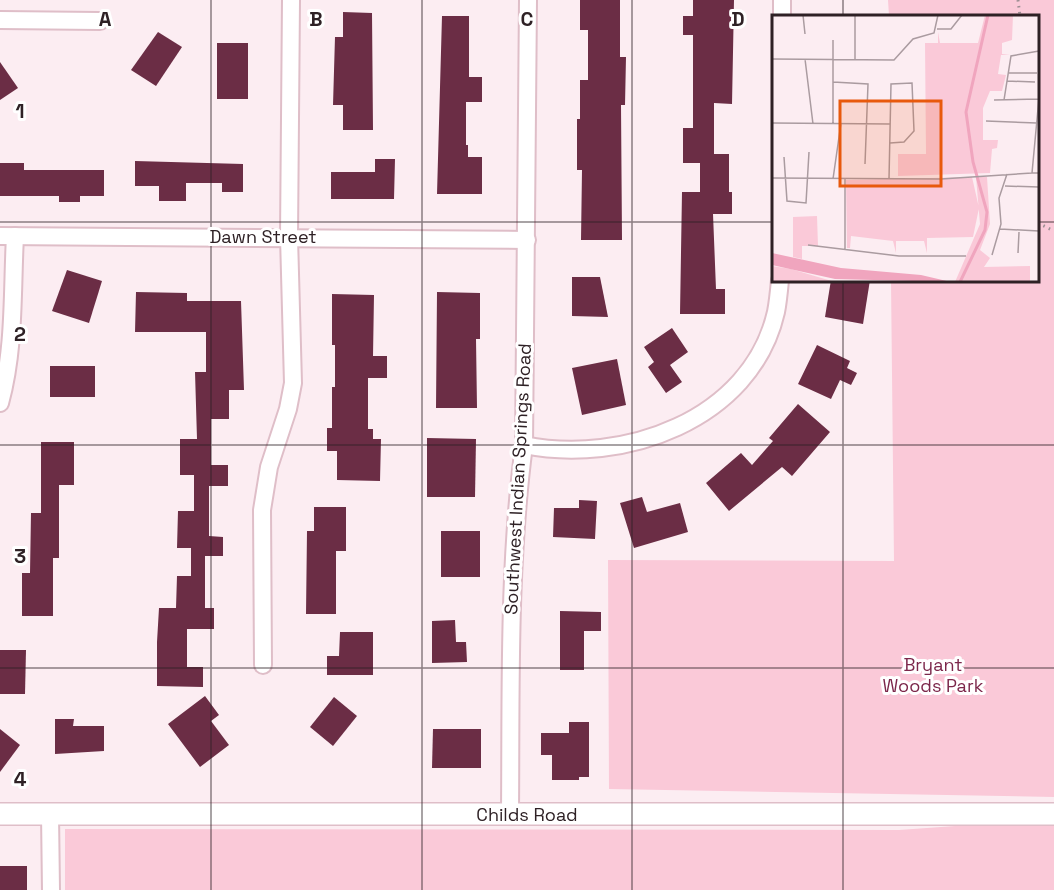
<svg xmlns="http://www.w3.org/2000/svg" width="1054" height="890" font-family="'Space Grotesk',sans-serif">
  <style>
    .green { fill: #fac9d8 }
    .building { fill: #6b2d45 }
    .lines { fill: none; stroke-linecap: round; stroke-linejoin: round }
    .minor-casing { stroke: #dfbec8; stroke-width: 20 }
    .tertiary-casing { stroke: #dfbec8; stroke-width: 24 }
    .path { stroke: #9c8e93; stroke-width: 3; stroke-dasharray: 1.5 4.5; stroke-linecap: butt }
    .minor { stroke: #fff; stroke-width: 16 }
    .tertiary { stroke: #fff; stroke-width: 21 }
    .grid { fill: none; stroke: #2e2125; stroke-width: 1.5; stroke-opacity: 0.55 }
    .labels { text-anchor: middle; stroke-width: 6; stroke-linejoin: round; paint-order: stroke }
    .street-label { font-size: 18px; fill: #2e2125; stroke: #fff }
    .park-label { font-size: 18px; fill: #7c274b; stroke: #fff }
    .inset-river { fill: none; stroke: #f0a5be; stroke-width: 3 }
    .inset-road { fill: none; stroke: #aa9ba0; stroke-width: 1.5 }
    .view { fill: #e8590c; fill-opacity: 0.15; stroke: #e8590c; stroke-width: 3 }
    .inset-edge { fill: none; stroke: #2e2125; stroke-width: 3 }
    .grid-label { font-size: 20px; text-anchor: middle; font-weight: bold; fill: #2e2125; stroke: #fff; stroke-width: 6; stroke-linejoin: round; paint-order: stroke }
  </style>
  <rect width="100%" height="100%" fill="#fcedf2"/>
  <g class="green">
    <polygon points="888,0 1054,0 1054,797 609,789 608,560 894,561 891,281 1038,280 1038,16 889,16"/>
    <polygon points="1054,819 1054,890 65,890 65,829 899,830"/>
  </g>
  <g class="building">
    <polygon points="580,0 620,0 620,57 626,57 625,105 621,105 622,240 581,240 582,170 577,170 577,119 580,119 580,80 588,80 588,30 580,30"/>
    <polygon points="693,0 734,0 732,104 714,103 714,154 729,154 729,192 732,192 732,214 713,214 716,289 725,289 725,314 680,314 682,192 700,192 700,163 683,163 683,128 693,128 693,35 683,35 683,16 693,16"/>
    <polygon points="343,12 372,13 373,130 343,130 343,105 333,105 335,37 343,37"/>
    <polygon points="442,16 469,16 469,77 482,77 482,102 466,102 466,145 468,145 468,157 482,157 482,194 437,194"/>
    <polygon points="158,32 182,47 156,86 131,70"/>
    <rect x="217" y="43" width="31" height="56"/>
    <polygon points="0,62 18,88 0,100"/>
    <polygon points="375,159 395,159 394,199 331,199 331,172 375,172"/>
    <polygon points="135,161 243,164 243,192 222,192 222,183 186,183 186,201 159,201 159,186 135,186"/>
    <polygon points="0,163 24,163 24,170 104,170 104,196 80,196 80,202 59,202 59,196 0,196"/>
    <polygon points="67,270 102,281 89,323 52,311"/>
    <polygon points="572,277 600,277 608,317 572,316"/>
    <polygon points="831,280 870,280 863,324 825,317"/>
    <polygon points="136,292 187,293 187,301 241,301 244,390 229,390 229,419 211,419 211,465 228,465 228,486 209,486 209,536 223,537 223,556 205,556 205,608 214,608 214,629 187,629 187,667 203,667 203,687 157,686 157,642 159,608 176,608 177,576 191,576 191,548 177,548 178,511 194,511 194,475 180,475 180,439 197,439 195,372 206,372 206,332 135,332"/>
    <polygon points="437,292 480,293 480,339 476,339 477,408 436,408"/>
    <polygon points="332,294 374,295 373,356 387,356 387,378 368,378 368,429 373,429 373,439 381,439 380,481 337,480 337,451 327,451 327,428 332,428 332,387 335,387 335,345 332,345"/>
    <polygon points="672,328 688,352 670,365 682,382 666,393 648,367 654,362 644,347"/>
    <polygon points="817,345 850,361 847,368 857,373 851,385 840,380 831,399 798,384"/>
    <polygon points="617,359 626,405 582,415 572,368"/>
    <rect x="50" y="366" width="45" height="31"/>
    <polygon points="798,404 830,432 792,476 782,467 729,511 706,483 741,453 752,465 773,441 769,438"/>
    <polygon points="427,438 476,439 475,497 427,497"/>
    <polygon points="41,442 74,442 74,485 59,485 59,558 53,558 53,616 22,616 22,573 30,573 31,513 41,513"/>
    <polygon points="642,497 647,512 680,503 688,532 634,548 620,503"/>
    <polygon points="579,500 597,501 595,539 553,537 554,508 579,508"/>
    <polygon points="314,507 346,507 346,551 336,551 336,614 306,614 307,531 314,531"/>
    <rect x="441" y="531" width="39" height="46"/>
    <polygon points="560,611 601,612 601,631 584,631 584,670 560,670"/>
    <polygon points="455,620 456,642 466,642 467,662 432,663 432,621"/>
    <polygon points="340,632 373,632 373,675 327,675 327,656 339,656"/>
    <polygon points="0,650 26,650 25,694 0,694"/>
    <polygon points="205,696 219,715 211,721 229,745 200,767 168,724"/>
    <polygon points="334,697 357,716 333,746 310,727"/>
    <polygon points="55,719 74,719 73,726 104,726 104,751 55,754"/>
    <polygon points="569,722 589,722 589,777 579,777 579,780 552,780 552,755 541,755 541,733 569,733"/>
    <polygon points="0,729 20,745 0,772"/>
    <polygon points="433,729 481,729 481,768 432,768"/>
    <rect x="0" y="866" width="27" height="24"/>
  </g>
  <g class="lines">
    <defs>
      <g id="minor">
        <polyline points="782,0 782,16"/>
        <polyline points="0,20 100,21"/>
        <polyline points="0,236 527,240"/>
        <path d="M0,403C15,349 12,291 15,236"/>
        <path d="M524,445C622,465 751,421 776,312C778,302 779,291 780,280"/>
        <polyline points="263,665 262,510 269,467 288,409 293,383 289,237 291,0"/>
        <polyline points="50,814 51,890"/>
        <path d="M510,815C511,691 508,567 524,445L528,0"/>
      </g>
      <polyline id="tertiary" points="0,814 1054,814"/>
    </defs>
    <use href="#minor" class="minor-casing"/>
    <use href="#tertiary" class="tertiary-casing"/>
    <g class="path">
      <polyline points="1018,0 1020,16"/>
      <polyline points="1038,223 1054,231"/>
    </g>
    <use href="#minor" class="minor"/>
    <use href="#tertiary" class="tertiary"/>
  </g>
  <path class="grid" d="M211,0V890M422,0V890M632,0V890M843,0V16M0,222H774M1038,222H1054M843,280V890M0,445H1054M0,668H1054"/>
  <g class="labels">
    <g class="street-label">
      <text x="263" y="243">Dawn Street</text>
      <text transform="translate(518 479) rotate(-87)" y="6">Southwest Indian Springs Road</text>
      <text x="527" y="821">Childs Road</text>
    </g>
    <g class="park-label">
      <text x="933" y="671">Bryant<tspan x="933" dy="21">Woods Park</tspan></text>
    </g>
  </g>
  <g transform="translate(772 15)">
    <rect width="267" height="267" fill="#fcedf2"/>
    <path d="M213,0H241L240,25L230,28V39L238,40H229L226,59L234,60L230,76H218L211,93V125H226L225,133L220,134L218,158L126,161V139H154L153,28H166V17L168,28H206ZM200,162L207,193L201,222L155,223V238L152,226H124V238L121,226L79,221L78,233H75L74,165ZM204,162H215L218,209L208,235L218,243L212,252L258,251V267H183L208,209ZM45,201L46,231H30V244L21,242V202ZM0,251L19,254L63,267H0Z" fill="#fac9d8"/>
    <path d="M0,238L69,253L149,260L179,267L63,264L0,250Z" fill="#f0a5be"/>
    <path class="inset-river" d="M188,267L213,215L215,197L201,147L194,97L216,0"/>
    <path class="inset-road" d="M31,0L33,19M165,14H179L190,0M0,44L122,45L141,24L162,18L166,0M33,44L41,109M83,45V0M237,58H265M235,66L263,67M61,67L96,69L93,149M267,83L260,158H267M222,85L267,84M232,85L239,41L267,36M214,106L265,108M0,108L118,109M61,109V25M12,142L15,186L34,188L37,137M0,163L169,164L260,158M61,164L69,108M73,164V234M117,164L119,69L140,68L142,116L132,127L118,128M233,171L267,172M228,214L267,216M36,230L127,241H194M246,238L247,217M220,240L229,209L227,183L235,159"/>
    <path class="view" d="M68,86H169V171H68Z"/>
    <rect width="267" height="267" class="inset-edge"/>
  </g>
  <g class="grid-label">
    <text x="105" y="26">A</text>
    <text x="316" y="26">B</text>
    <text x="527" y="26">C</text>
    <text x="738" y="26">D</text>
    <text x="20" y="118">1</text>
    <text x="20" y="341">2</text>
    <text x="20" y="563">3</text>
    <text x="20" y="786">4</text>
  </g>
</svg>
